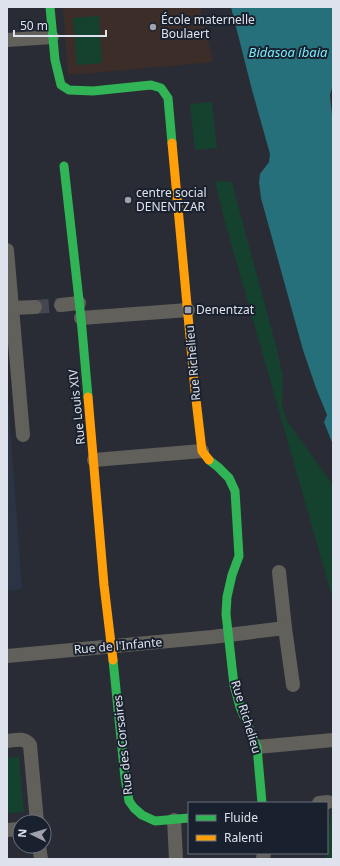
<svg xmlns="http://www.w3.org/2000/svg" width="340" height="866" font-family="'Noto Sans',sans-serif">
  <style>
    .built { fill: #2b3445 }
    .education { fill: #3d2d29 }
    .green { fill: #14422e }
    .water { fill: #25707b }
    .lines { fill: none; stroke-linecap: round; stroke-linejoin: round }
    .street-tunnel { stroke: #444750; stroke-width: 14; stroke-dasharray: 14 7; stroke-linecap: butt }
    .street { stroke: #62605b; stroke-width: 14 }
    .fast { stroke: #30b455; stroke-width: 9 }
    .slow { stroke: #ff9f0a; stroke-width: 9 }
    .poi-dot { fill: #9fa2ac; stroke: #1a212e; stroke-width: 1.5 }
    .labels { text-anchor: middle; stroke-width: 4; stroke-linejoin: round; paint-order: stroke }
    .poi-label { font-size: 12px; fill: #dee2ec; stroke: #1a212e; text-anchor: start }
    .street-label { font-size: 12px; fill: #dee2ec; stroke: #1a212e }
    .water-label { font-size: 13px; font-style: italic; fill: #77ebfc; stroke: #1a212e }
  </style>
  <rect width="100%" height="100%" fill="#292c34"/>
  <polygon class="built" points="7,385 22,589 7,591"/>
  <polygon class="education" points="63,7 67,8 67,7 200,7 213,62 68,75"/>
  <g class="green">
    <polygon points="99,16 102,63 77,65 73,18"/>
    <polygon points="212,102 217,148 195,150 190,104"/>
    <polygon points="215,181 232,182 239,209 276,346 283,376 282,405 287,421 333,485 333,600 225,222"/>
    <polygon points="19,757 24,812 7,813 7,758"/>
    <polygon points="332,800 333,859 326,859 327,854"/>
  </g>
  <polygon class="water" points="231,7 333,7 333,84 330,95 333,126 333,445 324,422 327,415 316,388 303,350 261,198 259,182 260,174 269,162 270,154 252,90"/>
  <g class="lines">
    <polyline class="street-tunnel" points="35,307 61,305"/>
    <g class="street">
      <polyline points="7,40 52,37"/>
      <polyline points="7,250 23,435"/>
      <polyline points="61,305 79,303"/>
      <polyline points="12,308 35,307"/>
      <polyline points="81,318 188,310"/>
      <polyline points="94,460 202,451"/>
      <polyline points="279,572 285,628"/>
      <polyline points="7,656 212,637 285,628 293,685"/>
      <path d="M7,741C16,740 24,737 30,745L37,822"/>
      <polyline points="257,747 333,740"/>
      <polyline points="319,803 328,802"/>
      <polyline points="174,820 176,859"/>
      <polyline points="7,830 20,829"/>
      <polyline points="39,846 41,859"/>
      <polyline points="263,859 264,853"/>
    </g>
    <g class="fast">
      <polyline points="50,7 55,60 61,85 69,90 93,91 151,85 161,88 168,98 172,143"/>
      <polyline points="64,166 81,318 88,397"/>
      <polyline points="209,460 218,467 229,478 235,491 239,556 232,575 227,597 226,614 234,685 240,707 257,747 262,803"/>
      <polyline points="113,660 125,778 129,801 134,808 142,815 155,821 189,818"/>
    </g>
    <g class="slow">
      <polyline points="172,143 195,391 202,451 209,460"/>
      <polyline points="88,397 104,585 113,660"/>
    </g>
  </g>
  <g class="poi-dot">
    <circle cx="153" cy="27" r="4"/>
    <circle cx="128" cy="200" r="4"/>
    <rect x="184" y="306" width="8" height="8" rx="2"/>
  </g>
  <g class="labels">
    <g class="poi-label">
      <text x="161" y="24">École maternelle<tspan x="161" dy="14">Boulaert</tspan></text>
      <text x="136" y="197">centre social<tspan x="136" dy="14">DENENTZAR</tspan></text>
      <text x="196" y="314">Denentzat</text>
    </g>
    <g class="street-label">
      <text transform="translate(193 363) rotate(-95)" y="4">Rue Richelieu</text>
      <text transform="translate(77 407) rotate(-96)" y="4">Rue Louis XIV</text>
      <text transform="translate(118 646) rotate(-5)" y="4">Rue de l'Infante</text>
      <text transform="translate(246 717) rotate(73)" y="4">Rue Richelieu</text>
      <text transform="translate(123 745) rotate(-96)" y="4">Rue des Corsaires</text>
    </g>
    <g class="water-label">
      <text x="288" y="57">Bidasoa ibaia</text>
    </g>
  </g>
  <rect width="340" height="866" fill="none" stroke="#dee2ec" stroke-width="16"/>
  <rect x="188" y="802" width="140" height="52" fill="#1a212e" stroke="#686e7a"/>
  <rect x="196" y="815" width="20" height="6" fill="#30b455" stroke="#686e7a"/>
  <text x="224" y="822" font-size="12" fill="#dee2ec">Fluide</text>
  <rect x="196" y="835" width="20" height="6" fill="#ff9f0a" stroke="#686e7a"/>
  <text x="224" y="842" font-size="12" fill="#dee2ec">Ralenti</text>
  <g transform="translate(32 834) rotate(275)"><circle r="19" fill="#1a212e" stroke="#686e7a"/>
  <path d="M0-3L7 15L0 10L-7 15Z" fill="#9fa2ac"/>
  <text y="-6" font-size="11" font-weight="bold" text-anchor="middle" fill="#dee2ec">N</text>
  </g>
  <path d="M14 30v6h92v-6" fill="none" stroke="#dee2ec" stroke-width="2"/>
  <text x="20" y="30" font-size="12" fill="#dee2ec" stroke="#1a212e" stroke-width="3" paint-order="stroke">50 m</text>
</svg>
